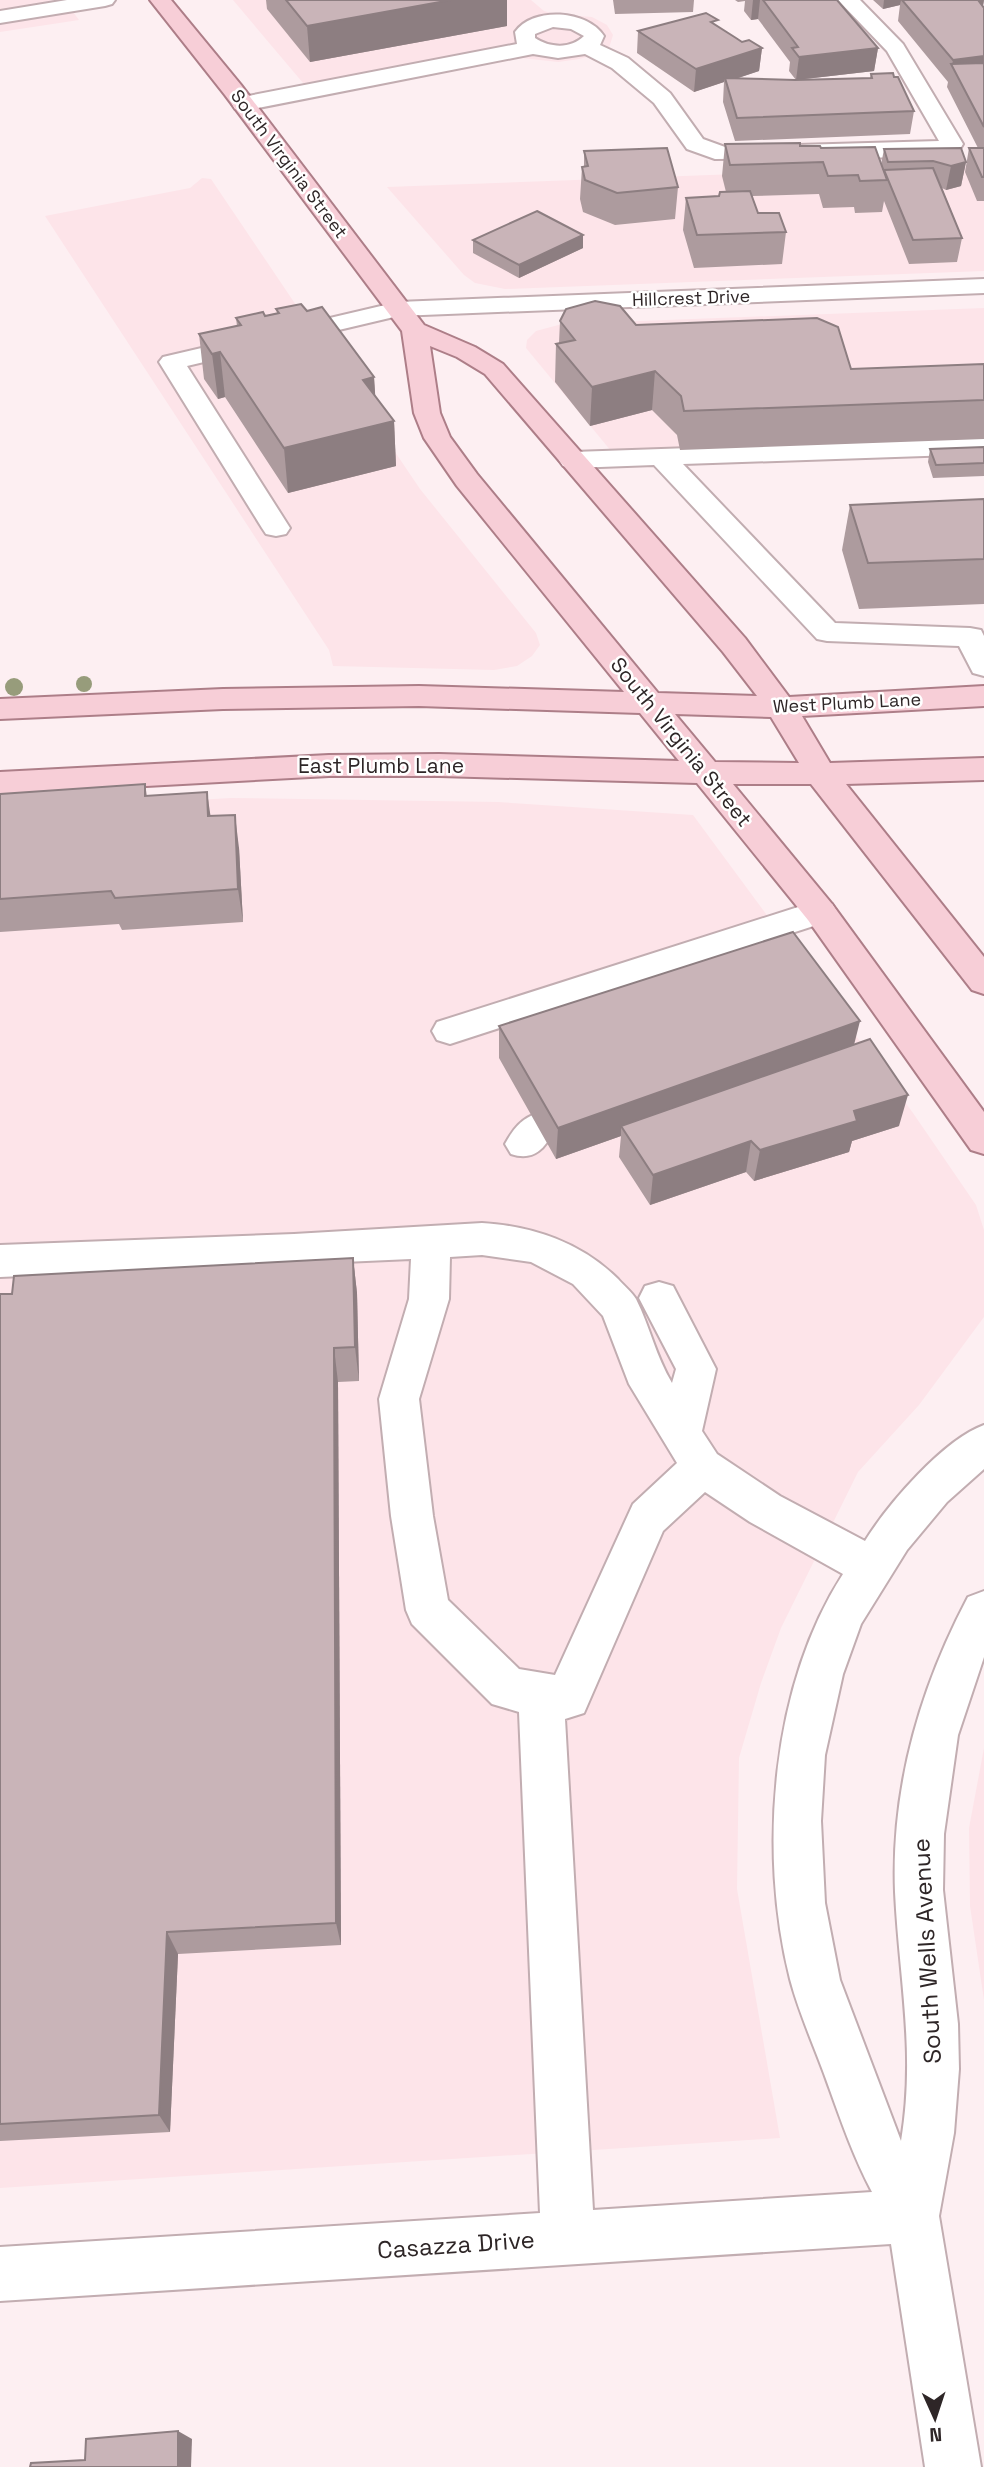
<svg xmlns="http://www.w3.org/2000/svg" width="984" height="2467" font-family="'Space Grotesk',sans-serif">
  <style>
    .built { fill: #fde4e9 }
    .lines { fill: none; stroke-linecap: round; stroke-linejoin: round }
    .minor-casing { stroke: #c2adb1; stroke-width: 4 }
    .major-casing { stroke: #ad7e88; stroke-width: 4 }
    .minor { fill: #fff; fill-rule: evenodd }
    .major { fill: #f7ced7; fill-rule: evenodd }
    .tree { fill: #979c7b }
    .wall { fill: #ad9b9e }
    .shaded-wall { fill: #8d7e81 }
    .building { fill: #c9b4b8; stroke: #8d7e81; stroke-width: 2 }
    .labels { text-anchor: middle; stroke-width: 5; stroke-linejoin: round; paint-order: stroke }
    .far-street-label { font-size: 18px; fill: #2e2627; stroke: #fff }
    .street-label { font-size: 21px; fill: #2e2627; stroke: #fff }
    .near-street-label { font-size: 24px; fill: #2e2627; stroke: #fff }
  </style>
  <rect width="100%" height="100%" fill="#fdeff2"/>
  <g class="built">
    <polygon points="0,0 64,0 79,20 0,32"/>
    <polygon points="233,0 531,0 544,11 554,14 592,17 607,25 613,35 609,48 598,54 579,59 558,62 513,57 314,96"/>
    <polygon points="984,165 984,271 505,289 475,283 464,275 387,187"/>
    <polygon points="202,178 211,179 420,489 536,633 540,645 532,656 517,666 494,670 333,666 329,650 45,216 190,188"/>
    <polygon points="984,308 984,440 616,457 526,348 527,340 536,331 562,324"/>
    <polygon points="231,798 498,802 693,815 913,1113 976,1205 984,1230 984,1317 919,1405 858,1472 781,1628 761,1683 739,1758 737,1889 780,2138 0,2188 0,811"/>
    <polygon points="984,1748 984,2000 970,1906 969,1828"/>
  </g>
  <g class="lines">
    <defs>
      <g id="minor">
        <polygon points="67,0 115,0 112,4 105,6 0,23 0,11"/>
        <path d="M838,0H860L903,44L963,144L960,149L936,157L715,159L687,149L654,103L612,68L585,54L558,58L533,54L243,111L235,109L232,104L235,99L243,97L517,44L515,32C533,6 588,10 604,36L600,45L628,58L670,93L703,139L725,147L939,141L887,51ZM553,27L571,29L584,36C571,49 550,48 535,38V34Z"/>
        <polygon points="984,279 984,293 398,316 187,366 290,528 286,534 276,536 266,534 262,528 159,362 163,357 398,302"/>
        <polygon points="984,438 984,454 683,464 835,623 970,628 981,630 984,636 984,676 973,673 959,646 827,641 817,639 654,465 573,468 563,466 559,460 563,454 573,452"/>
        <polygon points="820,900 832,904 837,912 832,920 450,1044 437,1040 432,1031 437,1022"/>
        <path d="M538,1113L551,1117L556,1127C546,1147 535,1162 511,1154L505,1144C513,1129 522,1118 538,1113Z"/>
        <path d="M482,1223C533,1226 582,1243 618,1279C624,1286 632,1292 636,1299C650,1327 656,1357 672,1383L676,1369L639,1298L645,1286L659,1282L673,1286L716,1369L702,1431L717,1454L780,1496L865,1541C888,1504 943,1440 984,1425V1469L947,1502L907,1550L861,1624L843,1674L825,1755L821,1821L825,1903L840,1980L901,2141C916,2052 899,1979 895,1892C891,1788 920,1688 968,1597L984,1591V1657L958,1735L944,1834L943,1890L958,2024L959,2069L954,2133L939,2216L981,2467H925L891,2244L0,2301V2247L540,2213L519,1712L492,1704L412,1624L406,1610L391,1516L379,1399L409,1299L411,1259L0,1277V1245L294,1234ZM482,1255L531,1262L573,1284L603,1316L629,1384L677,1463L633,1504L555,1675L519,1669L448,1600L433,1516L419,1399L449,1299L450,1257ZM705,1492L750,1522L843,1574C771,1686 758,1852 790,1979C799,2013 814,2046 826,2079C840,2118 853,2156 872,2192L593,2210L565,1719L584,1713L663,1531Z"/>
      </g>
      <path id="major" d="M150,0H171L241,85L424,325L475,347L503,364L745,638L789,697L984,686V706L802,716L830,763L984,758V780L846,784L984,957V994L972,990L811,784H733L832,904L984,1112V1154L971,1150L808,920L697,783L439,776H329L0,794V772L329,755L439,754L679,761L640,713L419,706L223,709L0,719V699L223,689L419,686L624,692L457,486L424,438L414,413L402,331L225,95ZM430,346L457,357L485,374L723,652L757,696L658,693L477,474L450,437L440,413ZM675,714L771,717L799,763L715,762Z"/>
    </defs>
    <use href="#minor" class="minor-casing"/>
    <use href="#major" class="major-casing"/>
    <use href="#minor" class="minor"/>
    <use href="#major" class="major"/>
  </g>
  <g class="tree">
    <circle cx="84" cy="684" r="8"/>
    <circle cx="14" cy="687" r="9"/>
  </g>
  <g class="wall">
    <polygon points="266,0 507,0 507,26 310,62 267,9"/>
    <polygon points="613,0 694,0 693,12 615,14"/>
    <polygon points="735,0 837,0 878,48 874,71 796,80 789,71 790,62 758,19 751,20 744,11 745,1 738,2"/>
    <polygon points="873,0 984,0 983,6 984,8 984,201 977,201 965,172 969,148 978,148 947,87 948,82 898,21 900,5 883,9"/>
    <polygon points="717,26 742,42 762,48 759,71 735,79 795,80 870,78 871,74 914,111 910,134 735,141 723,102 724,82 694,92 637,53 638,31"/>
    <polygon points="725,144 800,146 821,148 881,165 884,149 966,162 961,186 946,190 942,188 962,238 957,262 909,264 884,201 882,212 855,213 854,207 823,208 819,194 752,196 758,213 786,232 782,264 694,268 683,230 686,198 719,196 726,192 722,176"/>
    <polygon points="584,151 678,187 675,219 615,225 583,212 580,199 582,167 584,167"/>
    <polygon points="473,240 583,248 519,278 473,253"/>
    <polygon points="276,309 307,311 374,377 375,396 394,421 396,466 288,493 225,397 218,399 204,379 199,334 237,326 236,318 265,316 277,313"/>
    <polygon points="560,321 636,325 851,369 984,364 984,439 680,450 677,435 652,410 590,426 555,382 556,344 559,343"/>
    <polygon points="984,447 984,476 933,478 928,462 930,449"/>
    <polygon points="984,499 984,604 859,609 842,550 850,505"/>
    <polygon points="145,784 147,796 211,816 239,848 243,922 122,930 119,924 0,932 0,794"/>
    <polygon points="499,1026 854,1045 899,1126 852,1141 849,1152 754,1181 746,1172 650,1205 619,1157 621,1136 556,1159 499,1058"/>
    <polygon points="353,1258 357,1293 359,1381 338,1382 341,1945 178,1954 170,2132 0,2141 0,1294"/>
  </g>
  <g class="shaded-wall">
    <polygon points="451,0 507,0 507,26 310,62 307,26"/>
    <polygon points="753,0 760,0 758,19 751,20"/>
    <polygon points="884,0 901,0 900,5 883,9"/>
    <polygon points="978,0 984,0 980,22"/>
    <polygon points="762,48 759,71 726,82 725,78 724,82 694,92 696,69"/>
    <polygon points="878,48 874,71 796,80 799,57"/>
    <polygon points="984,56 984,78 952,65 953,60"/>
    <polygon points="966,162 961,186 946,190 951,166"/>
    <polygon points="583,235 583,248 519,278 519,265"/>
    <polygon points="220,352 225,397 218,399 212,354"/>
    <polygon points="655,371 652,410 590,426 592,387"/>
    <polygon points="374,377 377,422 363,380"/>
    <polygon points="394,421 396,466 288,493 284,448"/>
    <polygon points="207,792 212,826 208,816"/>
    <polygon points="235,815 239,848 243,922 238,889"/>
    <polygon points="860,1021 852,1053 621,1126 621,1136 556,1159 558,1128"/>
    <polygon points="908,1095 899,1126 852,1141 849,1152 754,1181 760,1150 854,1111"/>
    <polygon points="751,1141 746,1172 650,1205 653,1175"/>
    <polygon points="353,1258 357,1293 359,1381 355,1347"/>
    <polygon points="334,1348 338,1382 341,1945 336,1923"/>
    <polygon points="167,1932 178,1954 170,2132 159,2115"/>
    <polygon points="178,2431 192,2439 191,2467 178,2467"/>
  </g>
  <g class="building">
    <polygon points="286,0 451,0 307,26"/>
    <polygon points="763,0 837,0 878,48 799,57 792,48 798,47"/>
    <polygon points="902,0 979,0 978,0 984,8 984,56 953,60"/>
    <polygon points="706,13 718,20 711,22 736,38 742,42 749,40 762,48 696,69 638,31"/>
    <polygon points="984,63 984,127 951,64"/>
    <polygon points="893,73 894,77 898,77 914,111 737,118 725,78 795,80 872,78 871,74"/>
    <polygon points="800,143 800,146 820,146 821,148 875,147 887,180 860,181 858,175 828,176 823,162 730,165 725,144"/>
    <polygon points="667,148 678,187 617,193 585,180 582,167 588,166 584,151"/>
    <polygon points="961,148 966,162 951,166 933,161 888,162 884,149"/>
    <polygon points="969,148 984,148 984,177 982,177"/>
    <polygon points="933,168 962,238 913,240 884,170"/>
    <polygon points="750,191 758,213 779,213 786,232 697,235 686,198 719,196 720,192"/>
    <polygon points="537,211 583,235 519,265 473,240"/>
    <polygon points="595,301 620,306 636,325 817,318 838,327 851,369 984,364 984,400 684,411 681,396 655,371 592,387 556,344 575,340 560,321 566,309"/>
    <polygon points="301,304 307,311 322,307 374,377 363,380 394,421 284,448 220,352 212,354 199,334 241,325 236,318 263,312 265,316 279,313 276,309"/>
    <polygon points="984,447 984,463 936,465 930,449"/>
    <polygon points="984,499 984,559 868,563 850,505"/>
    <polygon points="145,784 145,796 207,792 208,816 235,815 238,889 115,898 111,891 0,899 0,794"/>
    <polygon points="793,932 860,1021 558,1128 499,1026"/>
    <polygon points="870,1039 908,1095 854,1111 857,1121 760,1150 751,1141 653,1175 621,1126"/>
    <polygon points="353,1258 355,1347 334,1348 336,1923 167,1932 159,2115 0,2124 0,1294 12,1294 14,1276"/>
    <polygon points="178,2431 178,2467 30,2467 31,2463 85,2460 86,2439"/>
  </g>
  <g class="labels">
    <g class="far-street-label">
      <text transform="translate(289 164) rotate(53)" y="6">South Virginia Street</text>
      <text transform="translate(691 298) rotate(-2)" y="6">Hillcrest Drive</text>
      <text transform="translate(847 703) rotate(-3)" y="6">West Plumb Lane</text>
    </g>
    <g class="street-label">
      <text transform="translate(681 742) rotate(51)" y="7">South Virginia Street</text>
      <text x="381" y="773">East Plumb Lane</text>
    </g>
    <g class="near-street-label">
      <text transform="translate(927 1951) rotate(-93)" y="8">South Wells Avenue</text>
      <text transform="translate(456 2245) rotate(-4)" y="8">Casazza Drive</text>
    </g>
  </g>
  <g transform="translate(935 2418) rotate(177)" stroke="#ffffff" stroke-width="5" paint-order="stroke">
  <path d="M0-5L12 26L0 18L-12 26Z" fill="#2e2627"/>
  <text y="-10" font-size="19" font-weight="bold" text-anchor="middle" fill="#2e2627">N</text>
  </g>
</svg>
